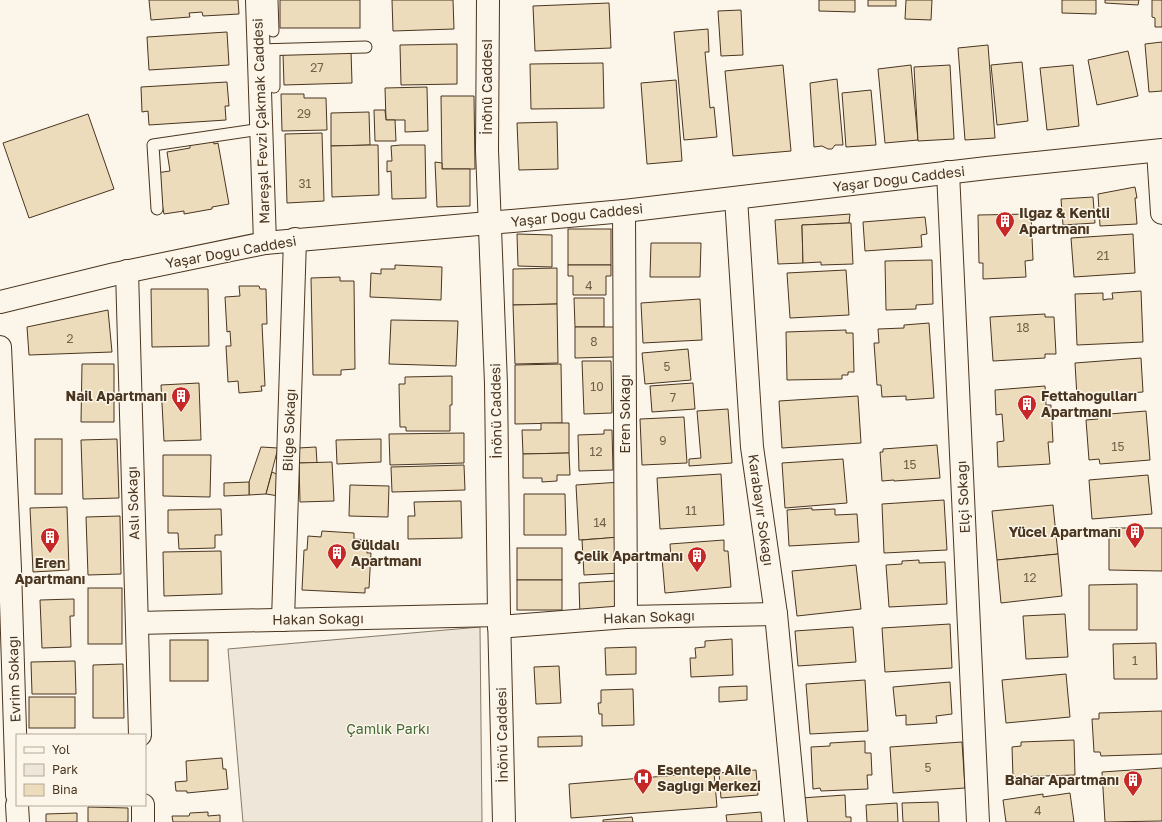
<svg xmlns="http://www.w3.org/2000/svg" width="1162" height="822" font-family="'Golos Text',sans-serif">
  <style>
    .green { fill: #ede6d9; stroke: #887966 }
    .building { fill: #ecdcbc; stroke: #4a3520 }
    .lines { fill: none; stroke-linecap: round; stroke-linejoin: round }
    .service-casing { stroke: #4a3520; stroke-width: 13 }
    .minor-casing { stroke: #4a3520; stroke-width: 24 }
    .tertiary-casing { stroke: #4a3520; stroke-width: 24 }
    .service { stroke: #fbf6e9; stroke-width: 11 }
    .minor { stroke: #fbf6e9; stroke-width: 22 }
    .tertiary { stroke: #fbf6e9; stroke-width: 22 }
    .labels { text-anchor: middle; stroke-width: 3; stroke-linejoin: round; paint-order: stroke }
    .number-label { font-size: 12px; fill: #725f47 }
    .street-label { font-size: 14px; fill: #4a3520; stroke: #fbf6e9 }
    .poi-label { font-size: 14px; font-weight: bold; fill: #4a3520; stroke: #fbf6e9; text-anchor: start }
    .park-label { font-size: 14px; fill: #436837; stroke: #fbf6e9 }
  </style>
  <rect width="100%" height="100%" fill="#fbf6e9"/>
  <polygon class="green" points="480,627 482,822 243,822 228,649"/>
  <g class="building">
    <polygon points="149,0 238,0 239,14 203,16 202,12 189,13 190,17 151,20"/>
    <rect x="280" y="0" width="80" height="28"/>
    <polygon points="392,0 453,0 454,29 393,31"/>
    <polygon points="819,0 855,0 855,12 819,11"/>
    <rect x="868" y="0" width="28" height="6"/>
    <polygon points="906,0 932,0 931,20 905,19"/>
    <polygon points="1062,0 1096,0 1096,14 1062,13"/>
    <polygon points="1105,0 1139,0 1138,5 1105,3"/>
    <polygon points="1152,0 1162,0 1162,27 1155,27 1155,18 1152,17"/>
    <polygon points="609,3 611,48 535,51 533,6"/>
    <polygon points="741,10 743,55 721,56 718,11"/>
    <polygon points="708,29 709,52 705,52 710,108 714,107 717,137 684,140 674,32"/>
    <polygon points="227,32 229,65 149,70 147,37"/>
    <polygon points="1162,42 1162,91 1149,92 1145,44"/>
    <polygon points="457,44 457,84 401,85 400,45"/>
    <polygon points="988,45 995,138 965,140 958,48"/>
    <polygon points="351,51 352,83 284,85 283,53"/>
    <polygon points="1128,51 1138,96 1097,105 1088,60"/>
    <polygon points="1022,62 1028,121 997,125 991,65"/>
    <polygon points="603,63 604,108 531,109 530,64"/>
    <polygon points="783,65 791,151 733,156 725,71"/>
    <polygon points="911,65 918,140 885,143 878,69"/>
    <polygon points="950,65 954,139 918,141 914,67"/>
    <polygon points="1073,65 1079,126 1047,130 1040,68"/>
    <polygon points="837,79 843,145 835,145 832,149 828,149 822,146 814,147 810,83"/>
    <polygon points="676,80 682,161 647,164 641,83"/>
    <polygon points="227,82 229,106 225,106 226,120 149,125 148,111 142,112 141,87"/>
    <polygon points="427,87 428,131 405,132 405,120 386,120 385,88"/>
    <polygon points="871,90 876,145 846,147 842,93"/>
    <polygon points="281,94 304,94 304,98 326,98 327,130 282,131"/>
    <polygon points="441,96 474,96 475,169 442,169"/>
    <polygon points="374,110 385,110 386,120 395,120 396,141 375,141"/>
    <polygon points="369,112 370,145 331,146 331,113"/>
    <polygon points="88,114 114,189 29,218 3,143"/>
    <polygon points="557,122 558,169 519,170 517,123"/>
    <polygon points="322,133 324,201 287,203 285,134"/>
    <polygon points="213,138 214,144 218,143 229,204 212,207 212,209 184,214 184,211 164,214 156,173 170,171 167,152 190,148 190,142"/>
    <polygon points="370,145 378,145 379,195 332,197 331,146"/>
    <polygon points="401,145 425,145 426,198 392,199 391,171 387,172 387,161 392,161 391,146"/>
    <polygon points="435,162 442,163 442,169 470,169 470,206 437,207"/>
    <polygon points="1135,187 1137,198 1135,198 1137,224 1100,226 1098,194"/>
    <polygon points="1093,197 1095,223 1063,225 1061,199"/>
    <polygon points="850,214 849,223 802,225 803,263 778,264 775,220"/>
    <polygon points="1031,214 1033,260 1025,261 1026,277 983,279 983,263 979,263 978,215"/>
    <polygon points="925,217 927,234 921,235 922,247 865,251 863,222"/>
    <polygon points="849,223 851,223 853,264 821,265 821,262 803,263 802,225"/>
    <rect x="568" y="229" width="43" height="36"/>
    <polygon points="517,234 552,235 552,267 518,266"/>
    <polygon points="1133,234 1135,273 1074,277 1071,238"/>
    <polygon points="651,243 701,243 700,277 650,277"/>
    <polygon points="932,260 933,304 916,305 916,309 886,310 885,261"/>
    <polygon points="395,265 442,267 441,300 370,297 371,273 381,274 381,269 395,269"/>
    <polygon points="568,265 611,265 611,276 606,276 606,295 573,295 573,276 568,276"/>
    <polygon points="557,268 557,304 513,305 513,269"/>
    <polygon points="846,270 849,315 790,318 787,273"/>
    <polygon points="340,277 340,281 354,281 355,369 341,370 341,375 313,375 311,278"/>
    <polygon points="239,286 259,286 260,289 266,289 267,324 262,324 265,386 261,386 262,391 239,393 238,381 228,382 226,346 231,346 230,331 227,332 225,297 240,296"/>
    <polygon points="151,289 208,289 209,346 152,347"/>
    <polygon points="1141,291 1143,342 1077,345 1075,294 1103,293 1103,300 1108,299 1113,299 1112,293"/>
    <polygon points="574,298 604,298 604,327 575,327"/>
    <polygon points="700,299 702,340 643,343 641,303"/>
    <polygon points="557,304 558,363 515,364 513,305"/>
    <polygon points="108,310 112,352 29,355 27,327"/>
    <polygon points="1045,314 1045,317 1054,317 1056,354 1045,354 1045,358 993,361 990,317"/>
    <polygon points="391,320 458,321 456,366 389,364"/>
    <polygon points="929,323 934,398 906,400 906,396 882,397 881,385 877,385 874,343 879,343 878,329 904,328 904,325"/>
    <polygon points="575,327 614,327 614,357 575,358"/>
    <polygon points="846,330 846,333 853,333 854,372 848,372 848,375 842,375 842,379 787,380 786,332"/>
    <polygon points="688,349 691,380 645,384 642,353"/>
    <polygon points="1141,358 1143,392 1077,397 1075,363"/>
    <polygon points="582,361 611,361 612,413 584,414"/>
    <polygon points="82,364 114,364 114,422 81,422"/>
    <polygon points="561,364 562,423 515,424 515,365"/>
    <polygon points="452,376 452,405 450,405 450,431 406,431 406,427 400,427 399,384 405,384 405,377"/>
    <polygon points="199,383 201,440 164,441 161,385"/>
    <polygon points="693,383 695,409 652,412 650,386"/>
    <polygon points="1045,386 1046,405 1051,405 1053,442 1048,442 1050,464 998,467 997,442 1004,441 1002,414 996,415 995,390"/>
    <polygon points="858,396 861,443 782,448 779,401"/>
    <polygon points="728,409 732,463 689,466 689,459 701,458 697,411"/>
    <polygon points="1146,411 1150,460 1100,464 1099,459 1089,460 1086,420 1098,419 1097,415"/>
    <polygon points="684,417 687,463 642,465 640,419"/>
    <polygon points="541,423 569,423 569,453 523,454 522,430 541,430"/>
    <polygon points="604,430 612,430 613,470 579,471 578,435 604,434"/>
    <polygon points="464,433 464,463 390,465 389,434"/>
    <rect x="35" y="439" width="27" height="55"/>
    <polygon points="117,439 119,498 83,499 81,440"/>
    <polygon points="381,439 381,462 337,464 336,440"/>
    <polygon points="937,445 940,478 894,481 894,480 882,481 880,452 883,452 883,449"/>
    <polygon points="261,447 278,448 266,494 249,495 249,482"/>
    <polygon points="316,447 317,463 299,463 298,448"/>
    <polygon points="569,453 570,475 557,475 557,481 542,482 542,478 523,478 523,454"/>
    <polygon points="163,455 211,455 210,497 163,496"/>
    <polygon points="843,459 847,503 785,508 782,463"/>
    <polygon points="332,462 334,501 300,502 299,463"/>
    <polygon points="464,465 465,490 392,492 391,467"/>
    <polygon points="272,472 283,477 279,496 266,494"/>
    <polygon points="721,474 724,525 660,529 657,478"/>
    <polygon points="1148,475 1152,514 1092,519 1089,480"/>
    <polygon points="249,482 249,495 224,496 224,483"/>
    <polygon points="621,482 624,537 579,540 576,485"/>
    <polygon points="350,485 389,486 388,517 349,516"/>
    <polygon points="524,494 565,494 566,535 524,535"/>
    <polygon points="944,500 947,550 884,553 882,504"/>
    <polygon points="461,501 462,538 408,539 408,516 415,516 414,502"/>
    <polygon points="1053,505 1058,554 997,560 992,511"/>
    <polygon points="67,507 69,570 33,572 30,508"/>
    <polygon points="812,508 812,510 835,509 835,515 857,514 859,542 789,546 787,510"/>
    <polygon points="221,509 222,535 215,535 215,548 179,549 178,533 168,533 168,510"/>
    <polygon points="120,516 121,574 88,575 86,517"/>
    <polygon points="1109,528 1162,528 1162,571 1109,570"/>
    <polygon points="322,531 354,533 354,539 367,540 367,553 371,553 369,588 365,588 365,593 302,590 304,550 307,550 308,536 321,537"/>
    <polygon points="619,537 621,573 584,575 582,540"/>
    <polygon points="724,540 724,551 728,551 731,587 665,593 662,558 671,558 670,544"/>
    <rect x="517" y="548" width="45" height="32"/>
    <polygon points="221,551 222,594 164,596 163,552"/>
    <polygon points="1058,554 1062,596 1001,603 997,560"/>
    <polygon points="919,560 919,563 945,562 947,604 889,607 886,565 902,564 902,561"/>
    <polygon points="856,565 861,609 797,616 792,571"/>
    <rect x="517" y="580" width="45" height="30"/>
    <polygon points="615,581 616,617 580,618 579,583"/>
    <polygon points="1137,584 1137,630 1089,630 1089,585"/>
    <rect x="88" y="588" width="34" height="56"/>
    <polygon points="74,599 74,616 70,616 71,647 42,648 40,600"/>
    <polygon points="1065,614 1068,657 1026,659 1023,616"/>
    <polygon points="950,624 952,668 885,672 882,628"/>
    <polygon points="853,627 856,662 798,666 795,631"/>
    <polygon points="732,639 733,675 691,677 690,658 696,658 695,648 705,647 705,641"/>
    <rect x="170" y="640" width="38" height="41"/>
    <polygon points="1156,643 1157,679 1114,679 1113,644"/>
    <polygon points="636,647 636,674 606,675 605,648"/>
    <polygon points="75,661 76,694 32,694 31,662"/>
    <polygon points="123,664 124,718 93,718 93,665"/>
    <polygon points="559,666 561,703 536,704 534,667"/>
    <polygon points="1066,674 1070,717 1006,723 1002,680"/>
    <polygon points="865,680 868,731 810,734 806,684"/>
    <polygon points="950,682 952,714 936,716 937,723 906,725 906,715 896,716 893,687"/>
    <polygon points="747,686 747,700 719,702 719,687"/>
    <polygon points="633,689 634,725 602,726 602,714 599,714 598,703 601,703 601,690"/>
    <rect x="29" y="697" width="46" height="31"/>
    <polygon points="1162,711 1162,754 1101,756 1100,752 1094,752 1092,719 1099,719 1099,713"/>
    <polygon points="582,736 582,746 538,747 538,737"/>
    <polygon points="1074,740 1075,775 1013,777 1012,747 1021,746 1021,742"/>
    <polygon points="865,741 865,753 871,753 872,775 867,775 868,789 821,791 820,788 813,789 811,747 830,746 830,743"/>
    <polygon points="962,742 965,788 893,793 890,747"/>
    <polygon points="222,758 223,769 226,769 228,789 187,793 187,791 176,791 175,782 187,781 186,761"/>
    <polygon points="1162,768 1162,821 1105,822 1102,772"/>
    <polygon points="756,770 758,795 721,798 719,773"/>
    <polygon points="714,772 717,807 571,818 569,784"/>
    <polygon points="1070,793 1074,822 1006,822 1003,800 1043,794 1043,797"/>
    <polygon points="845,795 846,817 851,817 851,822 803,822 801,798"/>
    <polygon points="938,802 939,822 903,822 902,803"/>
    <polygon points="897,803 898,822 867,822 866,805"/>
    <polygon points="88,807 128,808 128,822 88,822"/>
    <polygon points="208,812 208,816 220,815 220,822 173,822 172,816 189,816 190,813"/>
    <polygon points="761,812 762,822 727,822 726,815"/>
    <polygon points="77,813 77,822 46,822 46,814"/>
    <polygon points="632,817 633,822 603,822 603,820"/>
  </g>
  <g class="lines">
    <defs>
      <g id="service">
        <polyline points="272,0 273,31"/>
        <polyline points="258,50 366,47"/>
        <polyline points="274,50 274,87"/>
        <polyline points="157,209 153,145 261,129"/>
      </g>
      <g id="minor">
        <polyline points="257,0 265,243"/>
        <polyline points="1158,151 1162,213"/>
        <polyline points="948,172 978,822"/>
        <polyline points="736,198 752,447 776,614 796,822"/>
        <polyline points="624,211 626,617"/>
        <polyline points="127,271 140,735"/>
        <polyline points="0,347 10,569 17,795"/>
        <polyline points="283,620 295,239"/>
        <polyline points="137,623 499,615"/>
        <polyline points="499,627 626,617 776,614"/>
        <polyline points="17,805 18,822"/>
        <polyline points="143,805 143,822"/>
      </g>
      <g id="tertiary">
        <polyline points="488,0 487,150 496,384 499,615 504,822"/>
        <polyline points="0,302 115,274 265,243 624,211 987,168 1162,150"/>
      </g>
    </defs>
    <use href="#service" class="service-casing"/>
    <use href="#minor" class="minor-casing"/>
    <use href="#tertiary" class="tertiary-casing"/>
    <use href="#service" class="service"/>
    <use href="#minor" class="minor"/>
    <use href="#tertiary" class="tertiary"/>
  </g>
  <defs>
    <symbol id="building-pin" viewBox="-11 -11 22 30"><path d="M0 17L-7.5 6A9.5 9.5 0 1 1 7.5 6Z" fill="#c62828" stroke="#fbf6e9"/><path d="M-4-6H4V6H1V3H-1V6H-4ZM-2.5-4.3h1.7v1.8h-1.7ZM.8-4.3h1.7v1.8H.8ZM-2.5-1h1.7V.8h-1.7ZM.8-1h1.7V.8H.8Z" fill="#fff"/></symbol>
    <symbol id="hospital-pin" viewBox="-11 -11 22 30"><path d="M0 17L-7.5 6A9.5 9.5 0 1 1 7.5 6Z" fill="#c62828" stroke="#fbf6e9"/><path d="M-5-5h3v3.5h4V-5h3V5h-3V1.5h-4V5h-3Z" fill="#fff"/></symbol>
  </defs>
  <g fill-rule="evenodd">
    <use href="#building-pin" x="994" y="210" width="22" height="30"/>
    <use href="#building-pin" x="170" y="385" width="22" height="30"/>
    <use href="#building-pin" x="1016" y="393" width="22" height="30"/>
    <use href="#building-pin" x="1124" y="521" width="22" height="30"/>
    <use href="#building-pin" x="39" y="526" width="22" height="30"/>
    <use href="#building-pin" x="326" y="542" width="22" height="30"/>
    <use href="#building-pin" x="686" y="545" width="22" height="30"/>
    <use href="#hospital-pin" x="632" y="767" width="22" height="30"/>
    <use href="#building-pin" x="1122" y="769" width="22" height="30"/>
  </g>
  <g class="labels">
    <g class="number-label">
      <text x="317" y="72">27</text>
      <text x="304" y="118">29</text>
      <text x="305" y="188">31</text>
      <text x="1103" y="260">21</text>
      <text x="589" y="290">4</text>
      <text x="1023" y="332">18</text>
      <text x="70" y="343">2</text>
      <text x="594" y="346">8</text>
      <text x="667" y="371">5</text>
      <text x="597" y="391">10</text>
      <text x="673" y="402">7</text>
      <text x="663" y="445">9</text>
      <text x="1118" y="451">15</text>
      <text x="596" y="456">12</text>
      <text x="910" y="469">15</text>
      <text x="691" y="515">11</text>
      <text x="600" y="527">14</text>
      <text x="1030" y="582">12</text>
      <text x="1135" y="665">1</text>
      <text x="928" y="772">5</text>
      <text x="1038" y="815">4</text>
    </g>
    <g class="street-label">
      <text transform="translate(487 87) rotate(-90)" y="5">İnönü Caddesi</text>
      <text transform="translate(261 121) rotate(-92)" y="5">Mareşal Fevzi Çakmak Caddesi</text>
      <text transform="translate(899 179) rotate(-7)" y="5">Yaşar Doğu Caddesi</text>
      <text transform="translate(577 215) rotate(-6)" y="5">Yaşar Doğu Caddesi</text>
      <text transform="translate(231 252) rotate(-10)" y="5">Yaşar Doğu Caddesi</text>
      <text transform="translate(496 411) rotate(-91)" y="5">İnönü Caddesi</text>
      <text transform="translate(625 414) rotate(-90)" y="5">Eren Sokağı</text>
      <text transform="translate(289 430) rotate(-88)" y="5">Bilge Sokağı</text>
      <text transform="translate(963 497) rotate(-93)" y="5">Elçi Sokağı</text>
      <text transform="translate(133 503) rotate(-92)" y="5">Aslı Sokağı</text>
      <text transform="translate(761 510) rotate(82)" y="5">Karabayır Sokağı</text>
      <text transform="translate(649 617) rotate(-2)" y="5">Hakan Sokağı</text>
      <text transform="translate(318 619) rotate(-1)" y="5">Hakan Sokağı</text>
      <text transform="translate(14 679) rotate(-92)" y="5">Evrim Sokağı</text>
      <text transform="translate(502 735) rotate(-91)" y="5">İnönü Caddesi</text>
    </g>
    <g class="poi-label">
      <text x="1019" y="218">Ilgaz &amp; Kentli<tspan x="1019" dy="16">Apartmanı</tspan></text>
      <text x="167" y="401" text-anchor="end">Nail Apartmanı</text>
      <text x="1041" y="401">Fettahoğulları<tspan x="1041" dy="16">Apartmanı</tspan></text>
      <text x="1121" y="537" text-anchor="end">Yücel Apartmanı</text>
      <text x="351" y="550">Güldalı<tspan x="351" dy="16">Apartmanı</tspan></text>
      <text x="683" y="561" text-anchor="end">Çelik Apartmanı</text>
      <text x="50" y="568" text-anchor="middle">Eren<tspan x="50" dy="16">Apartmanı</tspan></text>
      <text x="657" y="775">Esentepe Aile<tspan x="657" dy="16">Sağlığı Merkezi</tspan></text>
      <text x="1119" y="785" text-anchor="end">Bahar Apartmanı</text>
    </g>
    <g class="park-label">
      <text x="388" y="734">Çamlık Parkı</text>
    </g>
  </g>
  <rect x="16" y="734" width="130" height="72" fill="#fbf6e9" stroke="#b4a999"/>
  <rect x="24" y="747" width="20" height="6" fill="#fbf6e9" stroke="#b4a999"/>
  <text x="52" y="754" font-size="12" fill="#4a3520">Yol</text>
  <rect x="24" y="764" width="20" height="12" fill="#ede6d9" stroke="#b4a999"/>
  <text x="52" y="774" font-size="12" fill="#4a3520">Park</text>
  <rect x="24" y="784" width="20" height="12" fill="#ecdcbc" stroke="#b4a999"/>
  <text x="52" y="794" font-size="12" fill="#4a3520">Bina</text>
</svg>
